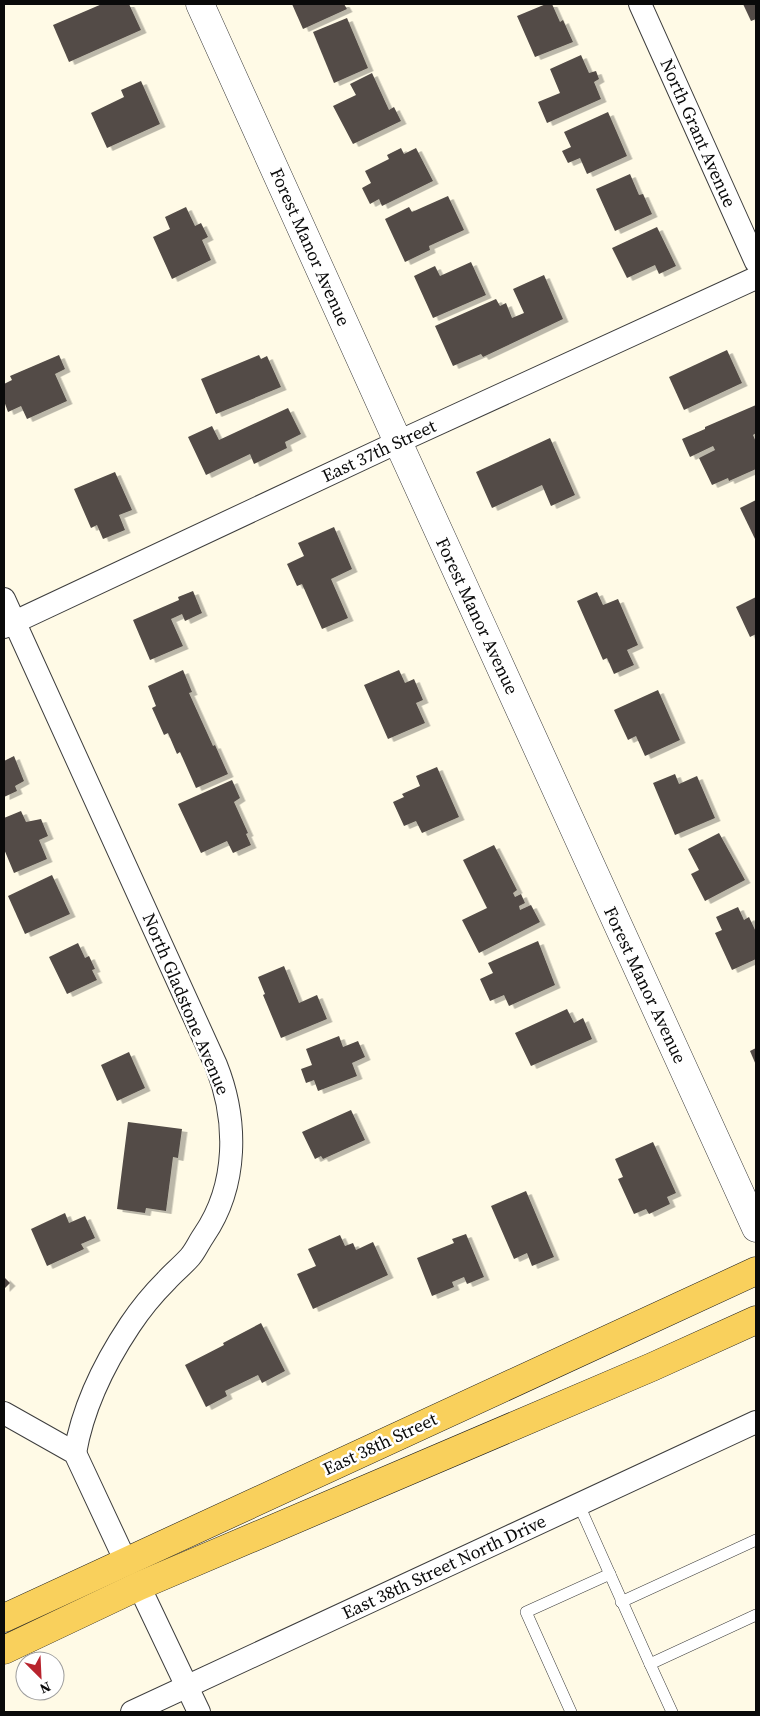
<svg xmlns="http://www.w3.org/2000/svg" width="760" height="1716" font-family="'Source Serif 4',serif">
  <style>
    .building { fill: #524b46; filter: url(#shadow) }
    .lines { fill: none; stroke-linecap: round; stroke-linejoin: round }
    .service-casing { stroke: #3d3d3d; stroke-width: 12 }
    .minor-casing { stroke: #3d3d3d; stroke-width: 24 }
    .tertiary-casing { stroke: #3d3d3d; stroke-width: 29 }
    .primary-casing { stroke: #1b1b1b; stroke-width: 29 }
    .service { stroke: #fff; stroke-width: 11 }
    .minor { stroke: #fff; stroke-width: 22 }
    .tertiary { stroke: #fff; stroke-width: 28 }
    .primary { stroke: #f9d05c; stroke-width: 28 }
    .labels { text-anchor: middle; stroke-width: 5; stroke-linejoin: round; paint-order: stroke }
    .street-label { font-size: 18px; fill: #0a0a0a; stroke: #fff }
  </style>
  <defs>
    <filter id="shadow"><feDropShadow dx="5.5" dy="3" stdDeviation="0" flood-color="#0004"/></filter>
  </defs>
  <rect width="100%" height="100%" fill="#fffae6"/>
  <g class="building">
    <polygon points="102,4 129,4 141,30 69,62 53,25"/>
    <polygon points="292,4 344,4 347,9 303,29"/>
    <polygon points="546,4 552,4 560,22 563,20 573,42 535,57 517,16"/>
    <polygon points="743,4 756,4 756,19 751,21"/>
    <polygon points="347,18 368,68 334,83 313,32"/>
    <polygon points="581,55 589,73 596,71 599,79 594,82 601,99 547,123 538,102 560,93 550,69"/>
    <polygon points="372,73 389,110 394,107 401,121 353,144 333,106 356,95 350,84"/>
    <polygon points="141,81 160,124 107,148 91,113 124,97 121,90"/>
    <polygon points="608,112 627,156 587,174 580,158 568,163 562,151 571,147 564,132"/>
    <polygon points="401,148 404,154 416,148 433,181 382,206 379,199 370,204 362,188 371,183 365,171 389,159 387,155"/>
    <polygon points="630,174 639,195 643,194 652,214 615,231 596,189"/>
    <polygon points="448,196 464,230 429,246 430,250 405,262 385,219 409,207 412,212"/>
    <polygon points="186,207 195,226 201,223 208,237 202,240 211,260 172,279 153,237 170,229 165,217"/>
    <polygon points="657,227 676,266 659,274 655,265 627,278 612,248"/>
    <polygon points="471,262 486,295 433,318 414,276 435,266 440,276"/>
    <polygon points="544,275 563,319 483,357 481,354 453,366 435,326 496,299 500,306 506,303 512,318 524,313 513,289"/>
    <polygon points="727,350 742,383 684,410 669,377"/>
    <polygon points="59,355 65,369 55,374 67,401 27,419 21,406 8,412 4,401 4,384 12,380 10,376"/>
    <polygon points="259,355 261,359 267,356 281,387 216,414 201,379"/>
    <polygon points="756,405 756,433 753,435 756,442 756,469 729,481 728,478 712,485 699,458 715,450 713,446 690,457 682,439 705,429 705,427"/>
    <polygon points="288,408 301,434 285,442 287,448 254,464 250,454 206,475 188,437 212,426 219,440"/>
    <polygon points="550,438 575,495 551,506 542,485 492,508 476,472"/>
    <polygon points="115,472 132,510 119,515 125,530 103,539 97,525 91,528 74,489"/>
    <polygon points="756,500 756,541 740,508"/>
    <polygon points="334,527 352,569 331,579 348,618 322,629 302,584 297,586 287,564 304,556 298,543"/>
    <polygon points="193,591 202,613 185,621 182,614 171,619 183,646 150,660 133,620 179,600 178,597"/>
    <polygon points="597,592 603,605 618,599 638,645 627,650 634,665 614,674 607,658 603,660 577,601"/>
    <polygon points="756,597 756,634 750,637 736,607"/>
    <polygon points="183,670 192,692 189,693 213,746 215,745 228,774 196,788 180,752 177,754 168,733 164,735 152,708 156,706 148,686"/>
    <polygon points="399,670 405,683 414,679 423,700 416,703 425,723 388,739 364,685"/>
    <polygon points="658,690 680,740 645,756 636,736 628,740 614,710"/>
    <polygon points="14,756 24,781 15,786 17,791 4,797 4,761"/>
    <polygon points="437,767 459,817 422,833 416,821 404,826 393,802 404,797 402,794 420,786 416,776"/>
    <polygon points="675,774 679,784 697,776 715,818 675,835 653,783"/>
    <polygon points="232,780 240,798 234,802 248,833 246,834 251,845 233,853 227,841 201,853 178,804"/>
    <polygon points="21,811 26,822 41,819 48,836 39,840 47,859 14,873 4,849 4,818"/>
    <polygon points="719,833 745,880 705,901 691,874 699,870 688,849"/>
    <polygon points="494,845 517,890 513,893 515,897 521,894 525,903 519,906 520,910 531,905 540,922 479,953 462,920 487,908 463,860"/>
    <polygon points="52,875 70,914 25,934 8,896"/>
    <polygon points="738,907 744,920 749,917 756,932 756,959 732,970 715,933 722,930 716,917"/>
    <polygon points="538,941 555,985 509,1006 504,995 490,1001 480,979 493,973 488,963"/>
    <polygon points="78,943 85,958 89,956 95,969 92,970 97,980 67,994 49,957"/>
    <polygon points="284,966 299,1003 317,995 327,1019 281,1038 263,995 265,994 258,977"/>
    <polygon points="567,1009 574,1023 583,1018 592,1039 531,1066 515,1033"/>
    <polygon points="339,1036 343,1047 358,1041 365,1057 352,1063 357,1076 318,1091 314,1080 306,1083 301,1069 312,1065 306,1049"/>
    <polygon points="756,1048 756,1065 750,1051"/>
    <polygon points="129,1052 145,1088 117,1101 101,1065"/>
    <polygon points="351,1110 365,1140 323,1159 321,1156 315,1159 302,1132"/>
    <polygon points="128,1122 182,1129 178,1158 173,1157 166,1211 146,1208 145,1213 117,1209"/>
    <polygon points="653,1142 676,1193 667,1197 670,1204 649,1214 646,1209 634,1214 618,1179 623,1177 615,1159"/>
    <polygon points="526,1191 554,1257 532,1266 527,1253 514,1259 491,1206"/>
    <polygon points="65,1213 69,1223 85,1216 95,1238 81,1244 84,1249 47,1266 31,1229"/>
    <polygon points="466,1234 484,1277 467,1284 464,1277 452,1282 454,1287 432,1296 417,1258 454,1243 452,1239"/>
    <polygon points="340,1235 345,1246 353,1243 356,1250 373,1242 388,1275 313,1309 297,1274 316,1266 308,1249"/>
    <polygon points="4,1277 10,1283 4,1289"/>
    <polygon points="261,1323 285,1371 262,1383 258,1375 225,1391 227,1396 206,1407 185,1365 224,1345 223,1343"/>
  </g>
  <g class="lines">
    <defs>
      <g id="service">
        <polyline points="579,1505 650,1664 756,1615"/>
        <polyline points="621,1602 756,1540"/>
        <polyline points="650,1664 672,1712"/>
        <polyline points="571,1712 526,1612 610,1574"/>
      </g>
      <g id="minor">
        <polyline points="640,4 756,262"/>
        <path d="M4,599L216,1065C238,1120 238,1185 204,1235C199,1242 196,1250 190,1257C182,1266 173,1273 166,1281C153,1294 140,1310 130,1325C104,1364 83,1407 75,1453"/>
        <polyline points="4,627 398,442 756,278"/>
        <polyline points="4,1413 75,1453 126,1562"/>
        <polyline points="139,1586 199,1712"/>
        <polyline points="132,1712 756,1422"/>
      </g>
      <polyline id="tertiary" points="200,4 398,442 756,1228"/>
      <g id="primary">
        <polyline points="4,1618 756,1271"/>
        <polyline points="4,1650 139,1586 652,1367 756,1320"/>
      </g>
    </defs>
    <use href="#service" class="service-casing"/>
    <use href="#minor" class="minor-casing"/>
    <use href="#tertiary" class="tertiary-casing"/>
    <use href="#primary" class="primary-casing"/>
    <use href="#service" class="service"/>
    <use href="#minor" class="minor"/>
    <use href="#tertiary" class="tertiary"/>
    <use href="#primary" class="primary"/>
  </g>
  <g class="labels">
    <g class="street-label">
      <text transform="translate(698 133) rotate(66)" y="6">North Grant Avenue</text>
      <text transform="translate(310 247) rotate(66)" y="6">Forest Manor Avenue</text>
      <text transform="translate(379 451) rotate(-25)" y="6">East 37th Street</text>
      <text transform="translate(477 616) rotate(65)" y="6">Forest Manor Avenue</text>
      <text transform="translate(645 985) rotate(65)" y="6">Forest Manor Avenue</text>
      <text transform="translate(186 1004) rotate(67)" y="6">North Gladstone Avenue</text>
      <text transform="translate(380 1444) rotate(-25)" y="6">East 38th Street</text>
      <text transform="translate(444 1567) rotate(-25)" y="6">East 38th Street North Drive</text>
    </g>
  </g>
  <rect width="760" height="1716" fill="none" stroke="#0a0a0a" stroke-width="10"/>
  <g transform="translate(40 1676) rotate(156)"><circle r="24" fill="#ffffff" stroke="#9d9d9d"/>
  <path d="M0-4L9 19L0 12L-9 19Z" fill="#b8232d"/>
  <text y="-8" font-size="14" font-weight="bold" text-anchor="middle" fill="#0a0a0a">N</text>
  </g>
</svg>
